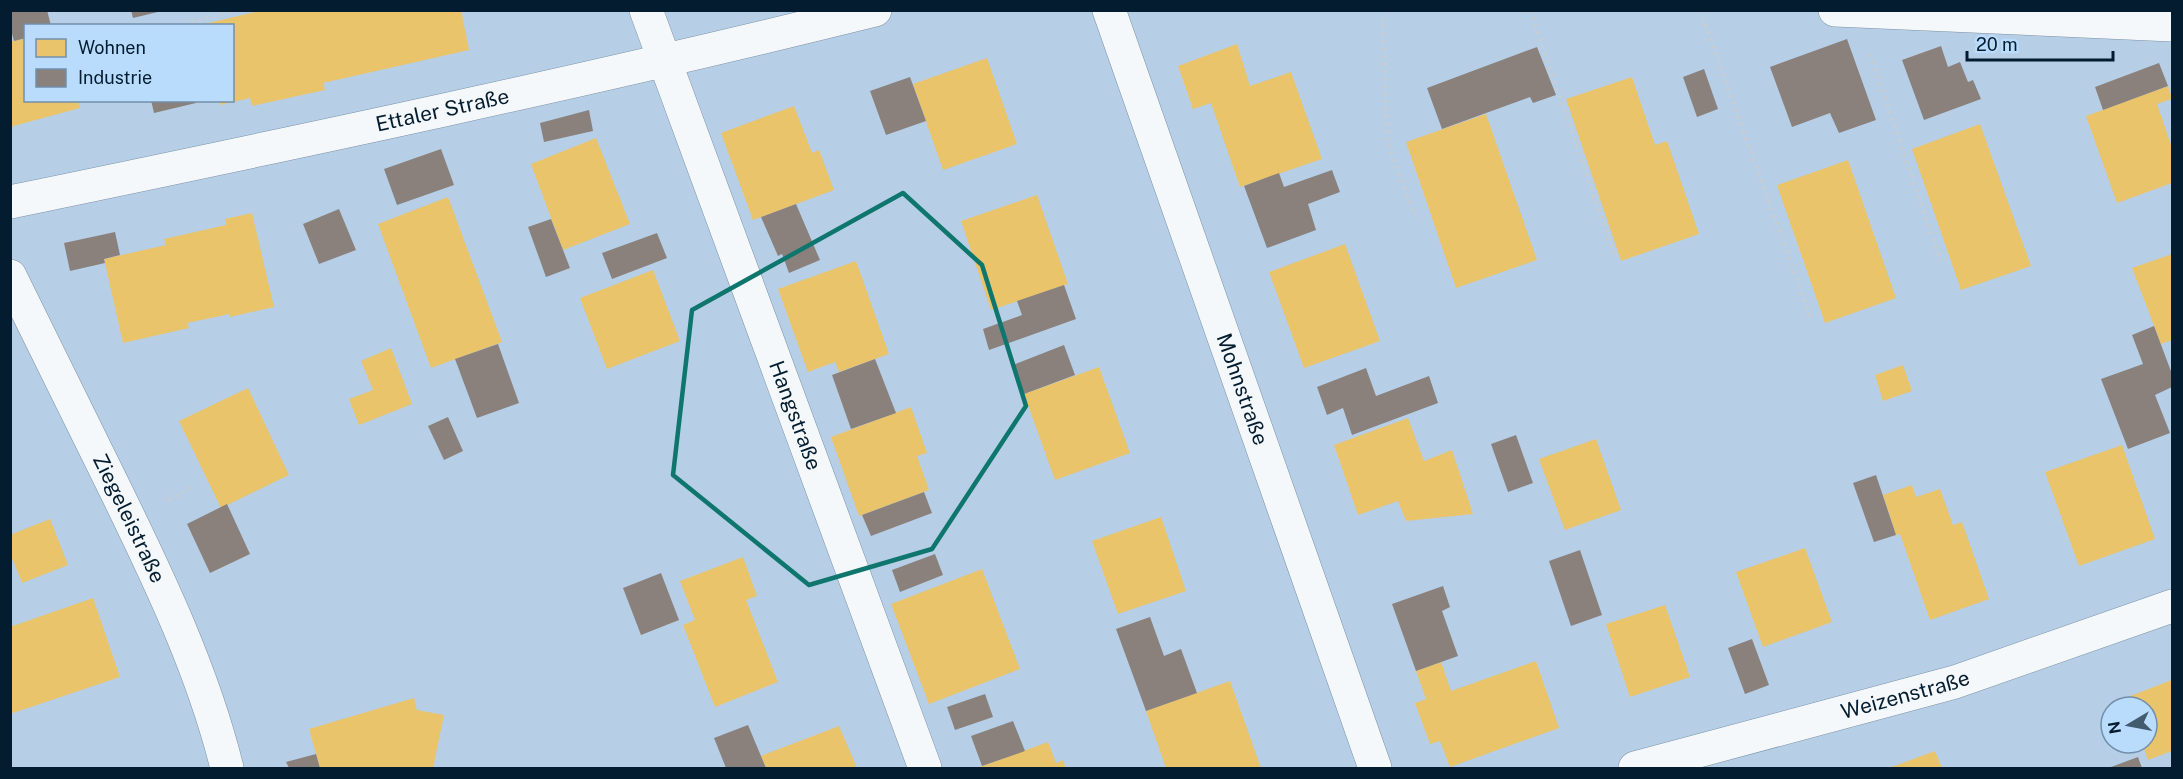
<svg xmlns="http://www.w3.org/2000/svg" width="2183" height="779" font-family="'Public Sans',sans-serif">
  <style>
    .homes { fill: #e9c46a }
    .industry { fill: #8a817c }
    .lines { fill: none; stroke-linecap: round; stroke-linejoin: round }
    .street-casing { stroke: #7b91a6; stroke-width: 34 }
    .path { stroke: #c5cdd5; stroke-width: 4; stroke-dasharray: 3 4.5; stroke-linecap: butt }
    .street { stroke: #f4f8fb; stroke-width: 33 }
    .marked { fill: none; stroke: #0f766e; stroke-width: 4.5; stroke-linejoin: round }
    .labels { text-anchor: middle; stroke-width: 6; stroke-linejoin: round; paint-order: stroke }
    .street-label { font-size: 21px; fill: #041c2f; stroke: #b9dcfd }
  </style>
  <rect width="100%" height="100%" fill="#b6cfe7"/>
  <g class="homes">
    <polygon points="263,10 461,10 469,50 323,83 325,90 252,106 250,98 220,105 219,100 232,100 232,26 200,25"/>
    <polygon points="26,38 26,100 78,100 80,108 10,127 10,42"/>
    <polygon points="1237,44 1250,86 1291,72 1322,159 1240,187 1211,103 1193,109 1178,66"/>
    <polygon points="987,58 1017,144 943,170 913,84"/>
    <polygon points="1632,77 1655,145 1667,141 1699,234 1621,261 1566,99"/>
    <polygon points="2168,86 2172,99 2157,104 2172,148 2172,183 2117,203 2086,116"/>
    <polygon points="794,106 812,153 819,150 834,190 753,220 721,133"/>
    <polygon points="1486,114 1537,260 1456,288 1406,142"/>
    <polygon points="1980,124 2031,266 1961,290 1912,149"/>
    <polygon points="596,138 630,224 563,250 531,164"/>
    <polygon points="1848,160 1896,298 1825,323 1777,185"/>
    <polygon points="1037,195 1068,284 991,310 961,221"/>
    <polygon points="448,197 502,342 431,368 378,224"/>
    <polygon points="252,213 274,307 230,317 230,314 187,323 189,328 123,343 104,259 166,245 164,239 226,225 225,219"/>
    <polygon points="1345,244 1380,341 1304,368 1269,272"/>
    <polygon points="2172,254 2172,340 2161,344 2132,268"/>
    <polygon points="856,261 889,354 839,372 835,362 808,372 778,289"/>
    <polygon points="653,270 680,341 607,369 580,298"/>
    <polygon points="391,348 412,404 359,425 349,399 373,390 361,361"/>
    <polygon points="1903,365 1912,391 1883,401 1875,375"/>
    <polygon points="1099,367 1130,453 1055,480 1024,394"/>
    <polygon points="248,388 289,475 221,508 179,421"/>
    <polygon points="911,407 927,453 917,456 929,490 859,516 831,437"/>
    <polygon points="1408,418 1424,461 1452,450 1473,514 1406,521 1398,501 1358,515 1334,445"/>
    <polygon points="1596,439 1621,510 1565,530 1539,459"/>
    <polygon points="2122,445 2155,539 2079,566 2045,472"/>
    <polygon points="1912,485 1916,497 1940,489 1953,525 1962,522 1989,599 1930,620 1900,534 1896,535 1883,495"/>
    <polygon points="1161,517 1186,591 1118,614 1092,541"/>
    <polygon points="50,519 68,565 22,583 10,553 10,535"/>
    <polygon points="1805,548 1832,622 1763,647 1736,572"/>
    <polygon points="743,557 757,596 746,600 778,682 715,707 683,625 695,620 680,581"/>
    <polygon points="982,569 1020,669 929,704 891,604"/>
    <polygon points="93,598 120,677 10,714 10,627"/>
    <polygon points="1665,605 1690,677 1630,697 1606,624"/>
    <polygon points="1536,661 1559,728 1450,767 1440,741 1430,744 1415,703 1426,699 1416,671 1441,662 1451,691"/>
    <polygon points="2172,680 2172,751 2148,760 2142,743 2147,743 2147,707 2128,707 2125,698"/>
    <polygon points="1230,681 1261,768 1166,768 1146,711"/>
    <polygon points="414,698 417,710 444,715 433,768 320,768 309,729"/>
    <polygon points="839,726 857,768 766,768 761,756"/>
    <polygon points="1048,742 1056,763 1063,760 1066,768 977,768"/>
    <polygon points="1935,751 1942,768 1889,768"/>
  </g>
  <g class="industry">
    <polygon points="10,10 47,10 51,26 26,26 26,38 14,41 10,26"/>
    <polygon points="131,10 161,10 162,11 133,18"/>
    <polygon points="1847,39 1876,120 1839,133 1830,113 1792,127 1770,67"/>
    <polygon points="1941,46 1948,67 1960,62 1968,82 1973,80 1981,99 1924,120 1902,60"/>
    <polygon points="1537,47 1556,95 1533,103 1530,97 1442,129 1427,88"/>
    <polygon points="2159,63 2168,86 2103,110 2095,87"/>
    <polygon points="1704,69 1718,109 1697,117 1683,77"/>
    <polygon points="910,77 926,121 886,135 870,91"/>
    <polygon points="151,100 195,100 196,103 154,113"/>
    <polygon points="589,110 593,131 544,142 540,123"/>
    <polygon points="441,149 454,185 397,205 384,169"/>
    <polygon points="1332,170 1340,192 1308,204 1316,230 1267,248 1244,186 1279,173 1284,187"/>
    <polygon points="796,204 820,260 789,273 782,254 778,256 761,217"/>
    <polygon points="339,209 356,250 319,264 303,224"/>
    <polygon points="551,219 570,268 546,277 528,227"/>
    <polygon points="115,232 120,255 104,259 105,263 70,271 64,243"/>
    <polygon points="657,233 667,258 612,279 602,253"/>
    <polygon points="1064,285 1076,319 989,350 983,329 1022,315 1017,301"/>
    <polygon points="2154,326 2172,374 2172,387 2155,395 2170,433 2128,449 2101,379 2143,364 2132,335"/>
    <polygon points="498,344 519,403 477,418 455,359"/>
    <polygon points="1064,345 1075,375 1024,394 1013,365"/>
    <polygon points="875,359 896,413 851,429 832,375"/>
    <polygon points="1366,368 1376,396 1429,376 1438,403 1352,435 1343,408 1327,415 1317,387"/>
    <polygon points="448,417 463,451 444,460 428,426"/>
    <polygon points="1516,435 1533,483 1508,492 1491,444"/>
    <polygon points="1876,475 1896,535 1874,542 1853,483"/>
    <polygon points="924,492 932,513 871,536 862,515"/>
    <polygon points="227,504 250,554 210,573 187,524"/>
    <polygon points="1580,550 1602,615 1571,626 1549,561"/>
    <polygon points="935,554 943,575 900,592 892,570"/>
    <polygon points="661,573 679,620 641,635 623,588"/>
    <polygon points="1443,586 1450,607 1442,611 1458,656 1416,671 1392,604"/>
    <polygon points="1150,617 1164,656 1181,649 1197,693 1146,711 1116,629"/>
    <polygon points="1752,639 1769,685 1745,694 1728,648"/>
    <polygon points="985,694 993,717 955,730 947,707"/>
    <polygon points="1013,721 1025,751 982,766 971,736"/>
    <polygon points="748,725 766,768 726,768 714,738"/>
    <polygon points="316,754 320,768 289,768 286,762"/>
    <polygon points="2138,757 2142,768 2112,768 2111,767"/>
  </g>
  <g class="lines">
    <defs>
      <g id="street">
        <path id="s1" d="M646,10L925,768"/>
        <path id="s2" d="M1109,10L1375,768"/>
        <polyline points="1835,10 2172,25"/>
        <path id="s3" d="M10,202C300,142 588,81 875,10"/>
        <path id="s4" d="M10,276C45,347 80,418 115,489C159,579 203,671 227,768"/>
        <path id="s5" d="M1635,768L1955,682L2172,606"/>
      </g>
    </defs>
    <use href="#street" class="street-casing"/>
    <g class="path">
      <polyline points="1383,10 1387,142 1417,221"/>
      <polyline points="1530,10 1614,255"/>
      <polyline points="1700,10 1811,319"/>
      <polyline points="191,22 240,10"/>
      <polyline points="1870,54 1941,262"/>
      <polyline points="168,500 191,487"/>
    </g>
    <use href="#street" class="street"/>
  </g>
  <path class="marked" d="M903,193L982,265L1026,406L932,549L809,585L673,475L692,310Z"/>
  <g class="labels">
    <g class="street-label">
      <text dy="7" stroke="none"><textPath href="#s3" startOffset="442">Ettaler Straße</textPath></text>
      <text dy="7" stroke="none"><textPath href="#s2" startOffset="402">Mohnstraße</textPath></text>
      <text dy="7" stroke="none"><textPath href="#s1" startOffset="432">Hangstraße</textPath></text>
      <text dy="7" stroke="none"><textPath href="#s4" startOffset="270">Ziegeleistraße</textPath></text>
      <text dy="7" stroke="none"><textPath href="#s5" startOffset="280">Weizenstraße</textPath></text>
    </g>
  </g>
  <rect width="2183" height="779" fill="none" stroke="#041c2f" stroke-width="24"/>
  <rect x="24" y="24" width="210" height="78" fill="#b9dcfd" stroke="#718fab" stroke-width="1.5"/>
  <rect x="36" y="39" width="30" height="18" fill="#e9c46a" stroke="#718fab" stroke-width="1.5"/>
  <text x="78" y="54" font-size="18" fill="#041c2f">Wohnen</text>
  <rect x="36" y="69" width="30" height="18" fill="#8a817c" stroke="#718fab" stroke-width="1.5"/>
  <text x="78" y="84" font-size="18" fill="#041c2f">Industrie</text>
  <g transform="translate(2129 725) rotate(260)"><circle r="28" fill="#b9dcfd" stroke="#718fab" stroke-width="1.5"/>
  <path d="M0-4.5L10 22L0 15L-10 22Z" fill="#425b6f"/>
  <text y="-9" font-size="16" font-weight="bold" text-anchor="middle" fill="#041c2f">N</text>
  </g>
  <path d="M1967 51v9h146v-9" fill="none" stroke="#041c2f" stroke-width="3"/>
  <text x="1976" y="51" font-size="18" fill="#041c2f" stroke="#b9dcfd" stroke-width="4.5" paint-order="stroke">20 m</text>
</svg>
